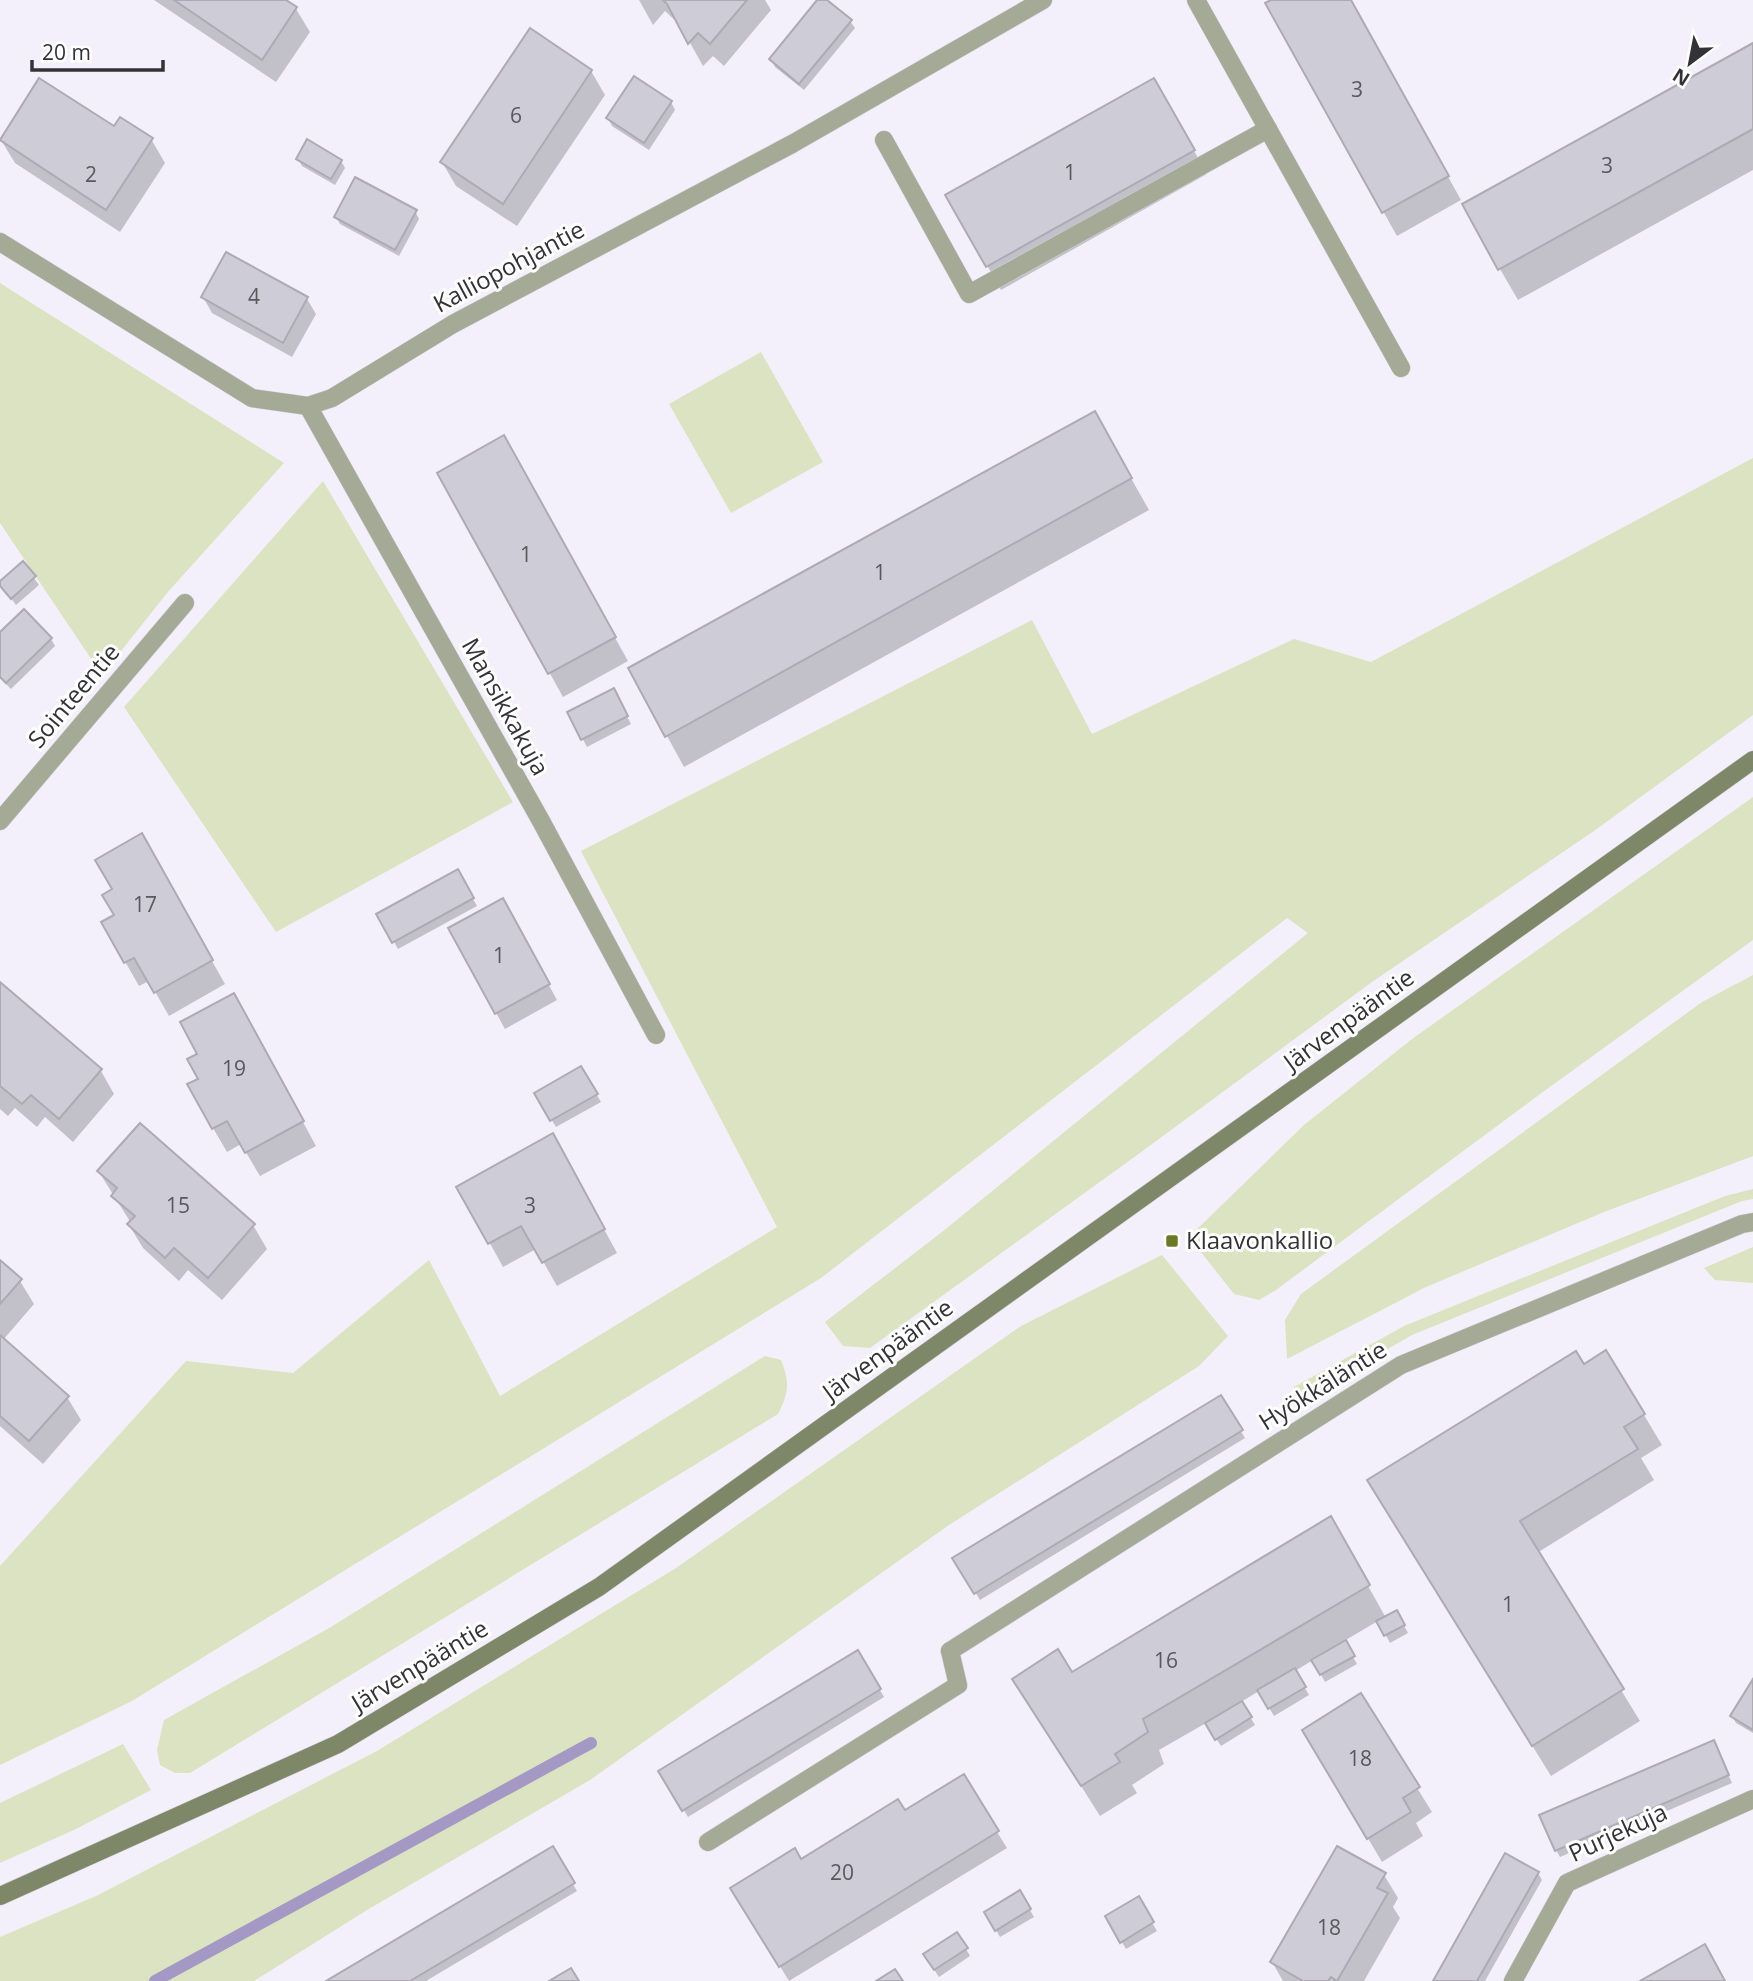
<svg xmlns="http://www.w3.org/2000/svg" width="1753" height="1981" font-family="'Open Sans',sans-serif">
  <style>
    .green { fill: #dbe3c2 }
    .shadow { fill: #0003 }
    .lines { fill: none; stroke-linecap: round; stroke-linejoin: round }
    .stream { stroke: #a498c4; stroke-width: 12 }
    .building { fill: #ceccd6; stroke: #adaab4; stroke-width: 2 }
    .lane-casing { stroke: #d0ced8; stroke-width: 19 }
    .street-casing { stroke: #d0ced8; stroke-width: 19 }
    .secondary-casing { stroke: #d0ced8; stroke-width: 19 }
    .lane { stroke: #a4aa96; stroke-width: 18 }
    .street { stroke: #a4aa96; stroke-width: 18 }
    .secondary { stroke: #7f8769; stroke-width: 18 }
    .poi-dot { fill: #6b7a28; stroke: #fff; stroke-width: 2.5 }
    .labels { text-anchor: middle; stroke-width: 6; stroke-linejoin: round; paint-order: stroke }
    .number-label { font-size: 21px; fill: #5a585e }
    .street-label { font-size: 24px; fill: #333236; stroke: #fff }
    .poi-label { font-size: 24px; fill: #333236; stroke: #fff; text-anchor: start }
  </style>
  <rect width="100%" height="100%" fill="#f3f0fb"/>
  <g class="green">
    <polygon points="0,283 284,463 167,593 102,675 0,523"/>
    <polygon points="761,352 823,462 731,513 669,404"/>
    <polygon points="1753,458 1753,715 1594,831 1372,982 1133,1158 870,1348 843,1346 825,1322 942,1232 1308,933 1287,918 821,1278 132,1701 0,1765 0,1566 186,1361 293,1373 429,1260 500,1396 777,1227 581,851 1032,620 1092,734 1294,639 1371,662"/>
    <polygon points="323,481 513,802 276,932 124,707"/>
    <polygon points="1753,797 1753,940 1536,1097 1276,1290 1259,1300 1234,1294 1189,1237 1304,1125 1412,1039"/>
    <polygon points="1753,975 1753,1156 1604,1212 1426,1287 1287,1359 1285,1320 1301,1294 1702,1002"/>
    <polygon points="1753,1189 1753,1199 1742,1201 1412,1335 1300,1400 1294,1396 1294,1387 1404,1326 1725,1196"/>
    <polygon points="1753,1247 1753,1283 1715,1280 1704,1268"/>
    <polygon points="1162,1255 1228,1336 1199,1366 949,1525 590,1780 367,1910 254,1981 0,1981 0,1937 96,1896 377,1751 676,1568 1021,1326"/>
    <path d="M765,1356L781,1360C790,1383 789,1392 778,1414L190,1773H175L160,1765L157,1750L164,1720L331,1627Z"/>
    <polygon points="123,1744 151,1790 76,1829 0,1863 0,1803"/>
  </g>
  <g class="shadow">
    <polygon points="154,0 283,0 296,9 310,32 276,82"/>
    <polygon points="639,0 765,0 771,10 724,66 713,56 703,66 680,25 665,11 653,25"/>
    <polygon points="819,0 824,0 850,21 855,28 804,90 775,67 771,59"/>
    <polygon points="1274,0 1350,0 1461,200 1397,236 1267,4"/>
    <polygon points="1753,45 1753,170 1518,300 1500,269"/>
    <polygon points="591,71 605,95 517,226 456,186 442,162"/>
    <polygon points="1154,80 1207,174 1001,290 948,196"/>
    <polygon points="671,102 675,110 649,150 612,126 608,118"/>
    <polygon points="114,128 151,139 165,163 120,232 15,163 1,140"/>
    <polygon points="298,159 341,161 345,168 335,185 302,166"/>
    <polygon points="415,211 419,219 399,256 340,224 336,217"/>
    <polygon points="203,297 307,299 316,314 292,357 212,313"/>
    <polygon points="1094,413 1149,510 684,767 667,736"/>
    <polygon points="517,461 628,661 563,697 439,473"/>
    <polygon points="23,563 39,585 16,605 0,583"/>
    <polygon points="0,635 51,639 55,646 11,689 0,678"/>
    <polygon points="613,690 631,724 587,747 569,713"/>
    <polygon points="141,836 225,984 169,1016 149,981 139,986 103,923 116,916 115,890"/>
    <polygon points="457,871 477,906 398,949 379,914"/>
    <polygon points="511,916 557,1000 505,1029 450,929"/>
    <polygon points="0,984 101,1071 114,1094 73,1142 45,1117 37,1127 15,1108 8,1116 0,1109"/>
    <polygon points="247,1019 316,1146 260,1176 241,1144 227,1152 213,1128"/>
    <polygon points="581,1068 601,1102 556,1127 536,1094"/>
    <polygon points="566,1159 617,1253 557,1286 536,1249 503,1267 459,1187"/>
    <polygon points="99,1172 253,1225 267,1249 222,1300 188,1270 179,1281 143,1248 129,1225 131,1223"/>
    <polygon points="0,1262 20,1281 34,1304 3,1340 67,1397 81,1420 43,1464 0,1426"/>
    <polygon points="1220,1397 1245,1438 980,1600 955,1558"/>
    <polygon points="1644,1415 1662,1445 1641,1458 1654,1480 1537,1553 1640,1721 1551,1776 1387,1511"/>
    <polygon points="1330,1518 1386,1618 1397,1612 1408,1633 1390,1643 1378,1621 1344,1641 1357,1664 1325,1682 1313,1660 1295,1671 1309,1695 1274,1716 1259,1691 1241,1702 1255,1725 1221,1746 1206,1723 1159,1750 1164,1764 1132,1785 1137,1793 1100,1816 1014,1680 1072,1675"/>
    <polygon points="858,1653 884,1697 688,1817 660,1771"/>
    <polygon points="1753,1683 1753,1733 1736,1723 1732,1716"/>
    <polygon points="1360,1696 1432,1812 1416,1823 1423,1836 1382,1862 1318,1754"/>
    <polygon points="1717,1749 1732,1783 1560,1857 1556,1850"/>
    <polygon points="963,1777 1007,1848 789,1981 742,1904 801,1861 904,1813"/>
    <polygon points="552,1849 577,1891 426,1981 330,1981"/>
    <polygon points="1538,1873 1542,1880 1485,1981 1435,1981"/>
    <polygon points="1384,1875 1398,1898 1393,1907 1400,1918 1364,1981 1283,1981 1272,1962"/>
    <polygon points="1020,1893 1034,1917 1000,1937 986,1913"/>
    <polygon points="1138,1899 1157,1931 1126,1949 1107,1917"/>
    <polygon points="966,1949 970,1956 939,1977 929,1962"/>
  </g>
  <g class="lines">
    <polyline class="stream" points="155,1981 591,1743"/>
  </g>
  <g class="building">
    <polygon points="174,0 286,0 297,7 262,60"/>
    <polygon points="663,0 747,0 710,44 698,33 688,44 667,4"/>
    <polygon points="817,0 827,0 852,20 799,84 769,59"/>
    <polygon points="1271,0 1351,0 1449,176 1382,213 1265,3"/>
    <polygon points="530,28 592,70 503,204 440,162"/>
    <polygon points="1753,43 1753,129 1498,270 1462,204"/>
    <polygon points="634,76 672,101 644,143 606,118"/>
    <polygon points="39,78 114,126 120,117 153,138 106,210 0,140"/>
    <polygon points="1154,78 1195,150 986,267 945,195"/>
    <polygon points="307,139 342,160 331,179 296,159"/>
    <polygon points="355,177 417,210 395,250 334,217"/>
    <polygon points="226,252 308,297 283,343 201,297"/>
    <polygon points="1095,411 1132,478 665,737 628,668"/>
    <polygon points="504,435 616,637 548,674 437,473"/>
    <polygon points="23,561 36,576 11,599 0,586 0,581"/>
    <polygon points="24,609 52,638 6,683 0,677 0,632"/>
    <polygon points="614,688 628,716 581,740 567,712"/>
    <polygon points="142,833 213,960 154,993 134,958 124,963 101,922 114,915 102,895 112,889 95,860"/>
    <polygon points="458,869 474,898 392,943 376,914"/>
    <polygon points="503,898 550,984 495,1014 448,928"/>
    <polygon points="0,982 102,1069 59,1119 31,1095 22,1104 0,1086"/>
    <polygon points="234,993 304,1121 245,1153 227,1121 212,1129 187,1084 198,1079 187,1059 197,1054 180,1022"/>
    <polygon points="581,1066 598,1094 550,1121 534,1093"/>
    <polygon points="140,1123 255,1224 208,1278 174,1248 165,1258 127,1224 135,1216 111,1196 117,1188 97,1171"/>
    <polygon points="553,1133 605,1229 542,1263 521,1226 488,1244 456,1187"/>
    <polygon points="0,1260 22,1279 0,1304"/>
    <polygon points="0,1335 69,1396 29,1441 0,1416"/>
    <polygon points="1606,1350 1645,1414 1624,1427 1638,1449 1520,1521 1624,1689 1532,1746 1367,1480 1576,1351 1584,1364"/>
    <polygon points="1221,1395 1243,1430 974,1594 952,1558"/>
    <polygon points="1331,1516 1370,1585 1143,1719 1148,1732 1115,1754 1120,1762 1081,1786 1012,1679 1058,1649 1072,1672"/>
    <polygon points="1397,1610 1405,1625 1384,1636 1376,1621"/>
    <polygon points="1346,1640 1355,1656 1320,1675 1311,1660"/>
    <polygon points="858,1650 881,1689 682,1811 658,1771"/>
    <polygon points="1295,1668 1306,1687 1268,1709 1257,1690"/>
    <polygon points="1753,1679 1753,1730 1730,1716"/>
    <polygon points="1361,1693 1420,1787 1403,1798 1411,1812 1367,1839 1302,1730"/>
    <polygon points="1242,1701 1252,1717 1215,1740 1205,1723"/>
    <polygon points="1714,1740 1729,1775 1555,1851 1539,1815"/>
    <polygon points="964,1774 999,1831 779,1967 730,1888 795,1848 801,1859 898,1799 905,1810"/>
    <polygon points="553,1846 575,1883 410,1981 326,1981"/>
    <polygon points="1337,1846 1386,1873 1377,1888 1388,1893 1337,1981 1331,1977 1328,1981 1303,1981 1270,1962"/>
    <polygon points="1505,1853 1539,1872 1477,1981 1433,1981"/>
    <polygon points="1020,1890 1031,1909 995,1931 984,1912"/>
    <polygon points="1139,1896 1154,1922 1120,1943 1105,1916"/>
    <polygon points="957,1932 968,1948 934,1970 923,1954"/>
    <polygon points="1705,1944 1725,1981 1640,1981"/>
    <polygon points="571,1968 579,1981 549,1981"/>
    <polygon points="895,1969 903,1981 876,1981"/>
  </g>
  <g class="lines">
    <defs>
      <g id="lane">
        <polyline points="1196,0 1401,368"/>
        <polyline points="884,140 969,294 1268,129"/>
        <polyline points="708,1842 958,1685 950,1651"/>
      </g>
      <g id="street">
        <polyline points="0,242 252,398 308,406 332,398 453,324 792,144 1043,0"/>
        <polyline points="308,406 541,821 656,1035"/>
        <polyline points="0,821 185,603"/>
        <polyline points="950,1651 1401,1365 1742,1224 1753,1222"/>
        <polyline points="1513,1981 1567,1883 1753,1799"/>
      </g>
      <polyline id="secondary" points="0,1896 338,1744 599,1587 1753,760"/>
    </defs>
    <use href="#lane" class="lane-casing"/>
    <use href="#street" class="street-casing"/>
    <use href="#secondary" class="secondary-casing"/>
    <use href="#lane" class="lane"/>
    <use href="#street" class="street"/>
    <use href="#secondary" class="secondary"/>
  </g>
  <rect class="poi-dot" x="1165" y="1234" width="14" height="14" rx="3.5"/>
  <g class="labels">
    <g class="number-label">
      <text x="1357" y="97">3</text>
      <text x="516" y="123">6</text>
      <text x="1607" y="173">3</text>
      <text x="1070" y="180">1</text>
      <text x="91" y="182">2</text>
      <text x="254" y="304">4</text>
      <text x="526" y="562">1</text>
      <text x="880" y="580">1</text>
      <text x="145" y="912">17</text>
      <text x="499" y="963">1</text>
      <text x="234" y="1076">19</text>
      <text x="178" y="1213">15</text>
      <text x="530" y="1213">3</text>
      <text x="1508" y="1612">1</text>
      <text x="1166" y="1668">16</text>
      <text x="1360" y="1766">18</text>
      <text x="842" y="1880">20</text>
      <text x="1329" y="1935">18</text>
    </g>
    <g class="street-label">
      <text transform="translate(509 267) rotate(-28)" y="8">Kalliopohjantie</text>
      <text transform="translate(74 696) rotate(-50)" y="8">Sointeentie</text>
      <text transform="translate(505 707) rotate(61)" y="8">Mansikkakuja</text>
      <text transform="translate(1349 1020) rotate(-36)" y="8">Järvenpääntie</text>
      <text transform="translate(888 1350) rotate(-36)" y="8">Järvenpääntie</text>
      <text transform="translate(1323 1386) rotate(-32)" y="8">Hyökkäläntie</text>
      <text transform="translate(420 1666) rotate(-31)" y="8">Järvenpääntie</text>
      <text transform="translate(1618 1833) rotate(-25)" y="8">Purjekuja</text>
    </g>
    <g class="poi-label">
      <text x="1186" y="1249">Klaavonkallio</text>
    </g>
  </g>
  <g transform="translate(1690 63) rotate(212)" stroke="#ffffff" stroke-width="5" paint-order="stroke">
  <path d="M0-5L12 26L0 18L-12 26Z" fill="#333236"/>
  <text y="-10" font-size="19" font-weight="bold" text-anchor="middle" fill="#333236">N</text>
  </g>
  <path d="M32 60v10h131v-10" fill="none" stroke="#333236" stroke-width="3.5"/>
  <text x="42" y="60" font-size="21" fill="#333236" stroke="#ffffff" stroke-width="5" paint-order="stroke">20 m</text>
</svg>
